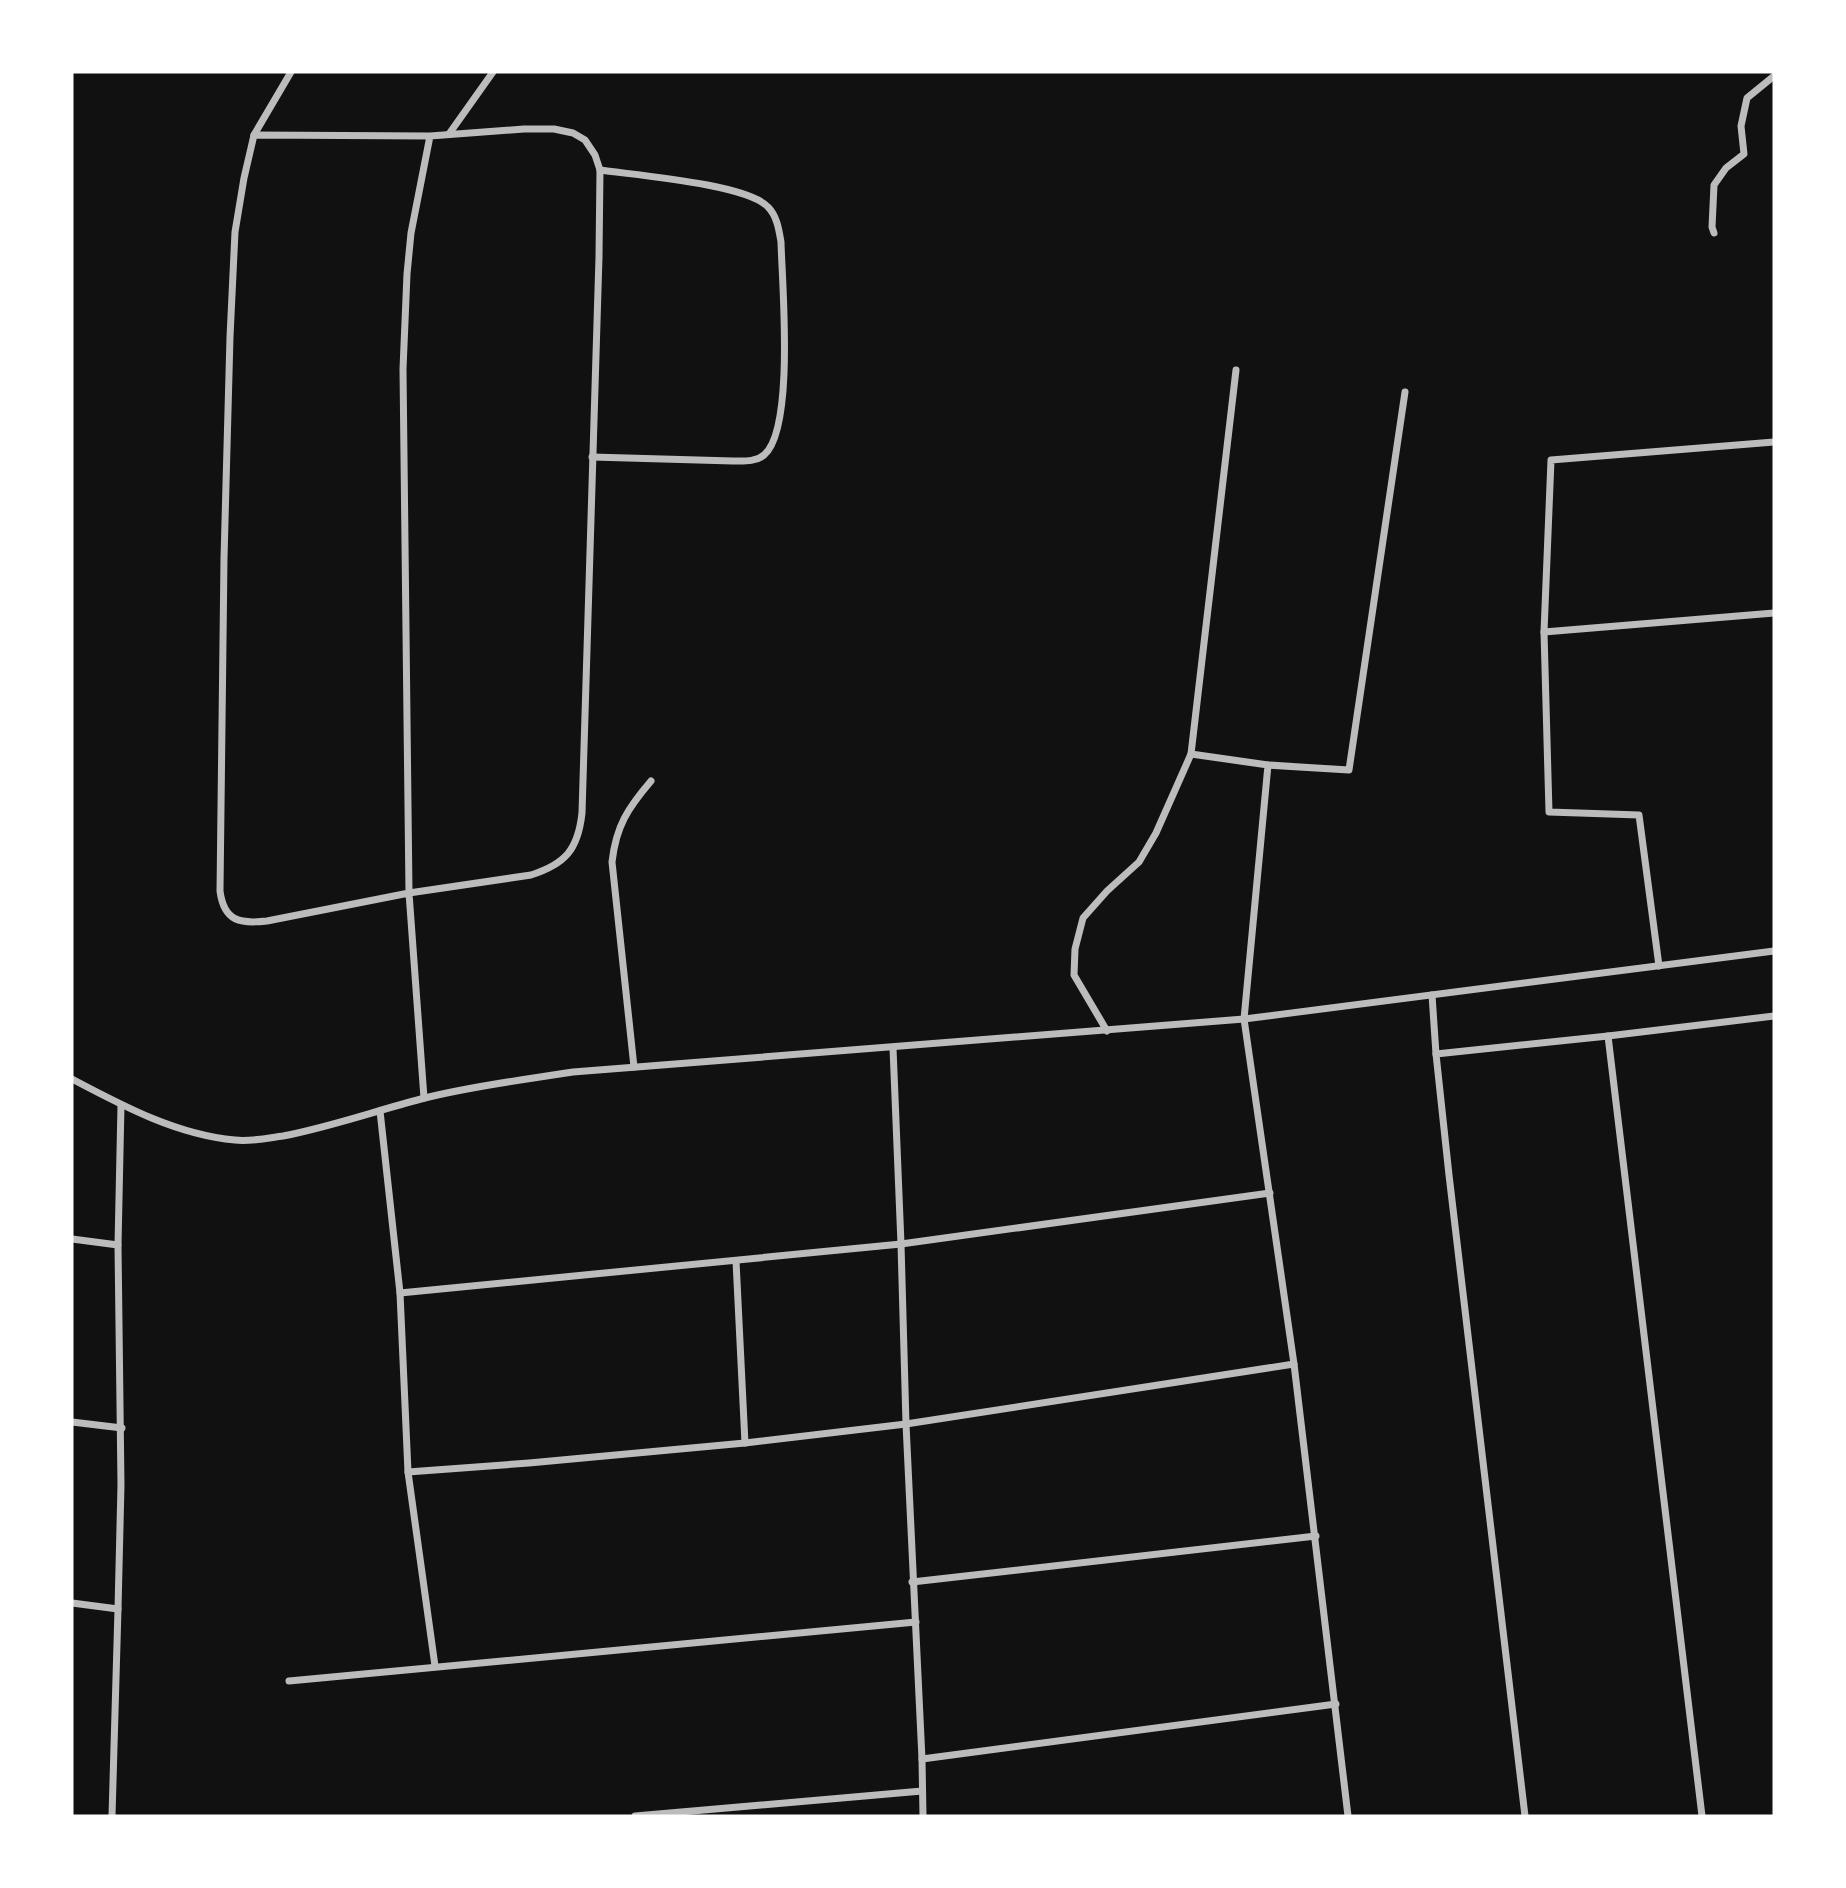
<svg xmlns="http://www.w3.org/2000/svg" width="1846" height="1888" font-family="'Work Sans',sans-serif">
  <style>
    .lines { fill: none; stroke-linecap: round; stroke-linejoin: round }
    .minor { stroke: #bcbcbc; stroke-width: 7 }
  </style>
  <rect width="100%" height="100%" fill="#111"/>
  <g class="lines">
    <g class="minor">
      <polyline points="449,134 493,72"/>
      <polyline points="254,135 291,72"/>
      <polyline points="1714,233 1712,227 1714,185 1726,168 1744,154 1741,126 1747,98 1774,76"/>
      <polyline points="1236,370 1191,754 1268,765 1244,1019 1294,1364 1348,1816"/>
      <path d="M592,457L733,461C744,461 756,462 764,455C795,429 782,283 781,242C779,230 777,216 768,207C747,184 634,175 600,170"/>
      <polyline points="1544,632 1551,460 1774,442"/>
      <polyline points="1268,765 1349,770 1405,392"/>
      <polyline points="1659,966 1639,815 1549,812 1544,632 1774,613"/>
      <polyline points="1432,995 1436,1054"/>
      <polyline points="1107,1031 1074,975 1075,949 1083,918 1107,891 1139,862 1156,833 1191,754"/>
      <polyline points="1608,1036 1702,1816"/>
      <polyline points="893,1048 901,1244 906,1424 922,1759 1336,1704"/>
      <path d="M634,1067L612,862C616,826 628,808 651,781"/>
      <path d="M72,1079C123,1106 177,1135 235,1140C250,1142 268,1138 283,1136C330,1127 375,1111 421,1099C471,1086 523,1080 573,1072L1244,1019L1774,951"/>
      <path d="M424,1098L409,893L403,369L407,274L411,233L430,136L524,129H554L573,133L585,140L595,155L600,170L599,257L582,813C578,850 565,864 531,875L409,893L267,921C241,924 224,922 220,891L224,558L230,337L235,232L244,178L254,135L430,136"/>
      <polyline points="380,1111 400,1293 408,1472 435,1666"/>
      <polyline points="72,1239 118,1245"/>
      <polyline points="736,1261 745,1443"/>
      <polyline points="400,1293 901,1244 1270,1193"/>
      <polyline points="72,1422 122,1428"/>
      <polyline points="408,1472 529,1463 745,1443 906,1424 1294,1364"/>
      <polyline points="912,1582 1316,1536"/>
      <polyline points="72,1603 118,1609 121,1485 118,1245 121,1105"/>
      <polyline points="289,1681 916,1622"/>
      <polyline points="922,1759 923,1816"/>
      <polyline points="112,1816 118,1609"/>
      <polyline points="635,1816 922,1791"/>
      <polyline points="1525,1816 1449,1175 1436,1054 1608,1036 1774,1016"/>
    </g>
  </g>
  <rect width="1846" height="1888" fill="none" stroke="#ffffff" stroke-width="147"/>
</svg>
